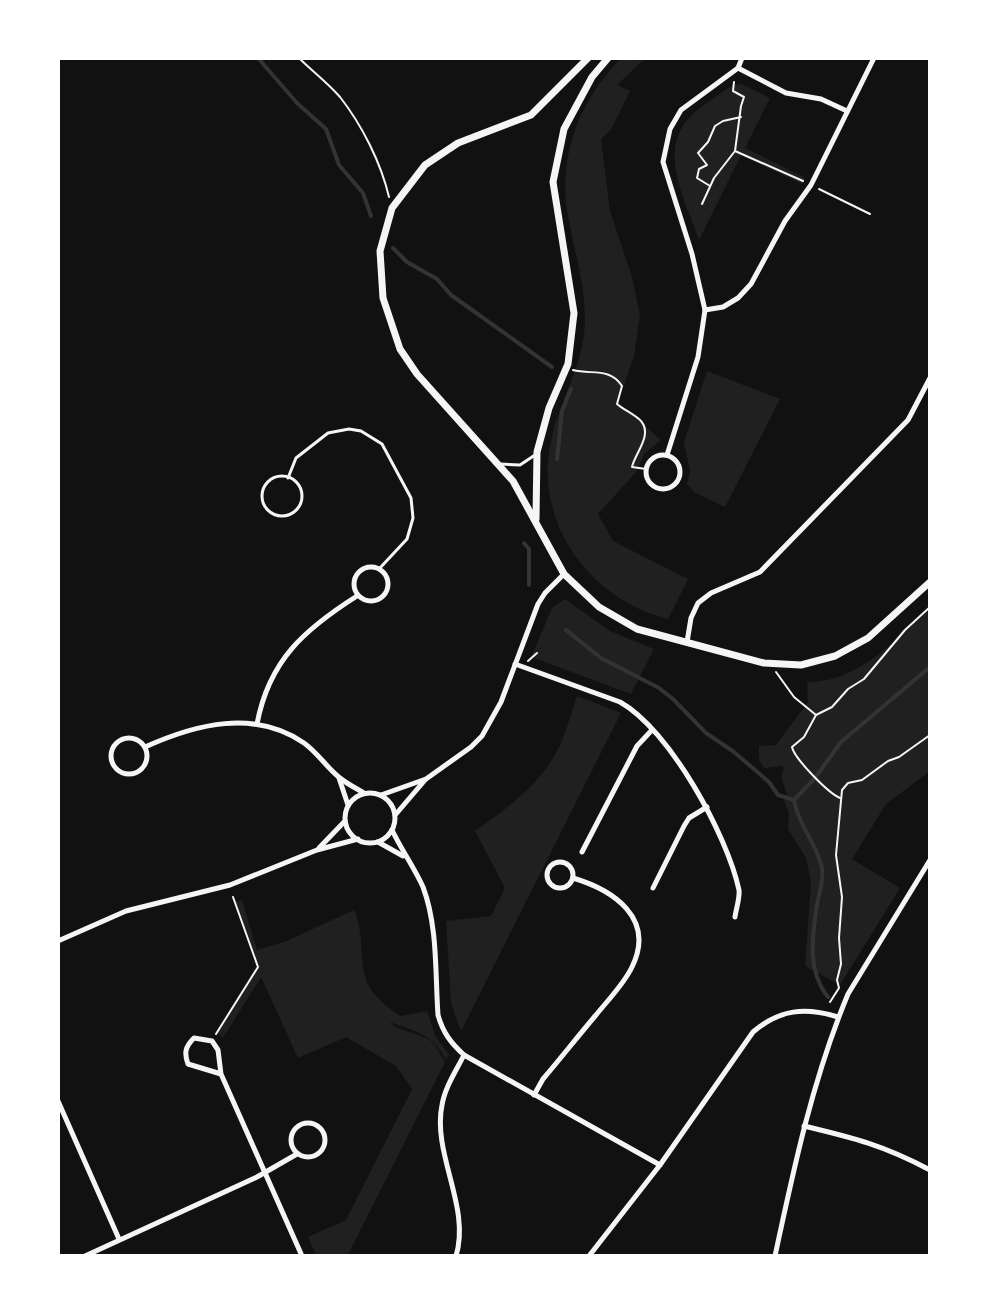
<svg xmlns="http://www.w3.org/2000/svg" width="988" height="1314" font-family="'Exo 2',sans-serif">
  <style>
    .green { fill: #202020 }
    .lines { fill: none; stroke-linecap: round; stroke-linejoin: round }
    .stream { stroke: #333; stroke-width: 4 }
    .path { stroke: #f5f5f5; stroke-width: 2 }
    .service { stroke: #f5f5f5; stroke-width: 3 }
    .minor { stroke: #f5f5f5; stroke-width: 5 }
    .tertiary { stroke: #f5f5f5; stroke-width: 7 }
  </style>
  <rect width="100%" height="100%" fill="#111"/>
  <g class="green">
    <path d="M620,59H644L617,85L630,91L611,130L601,139L610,211L632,277L640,315L634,356L618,402L661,440L644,454L637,471L598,514L613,541L688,579L668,619C590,600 533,522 551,441C560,398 585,364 585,319C585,284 574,250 568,216C557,156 580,101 620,59Z"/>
    <path d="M741,84L770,98L745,148L805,178L802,184L741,155L699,240C687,203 657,153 689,118C701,105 719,95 733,85Z"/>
    <polygon points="707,371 780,399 725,507 694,492 687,484 690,472 684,442"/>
    <polygon points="565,599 610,631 654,649 631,694 534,658 532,655 552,608"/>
    <path d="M929,610V772L886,804L852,859L900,888L840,985L805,966L811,882L806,858L788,829L789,814L784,800L787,794L781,776L784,768L782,766L764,768L759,760V746L776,745L808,702L807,682C857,683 895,640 929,610Z"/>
    <path d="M577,696L621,713L461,1031L451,1003L446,921L491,916L505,888L475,831C507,808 539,786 558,749C566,733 571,714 577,696Z"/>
    <path d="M242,900L257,950L284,942L354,910C359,920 360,931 361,942C363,983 366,991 400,1016L427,1011L436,1037L449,1055L446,1060C434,1035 415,1031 390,1022C395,1030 418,1033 428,1039C437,1045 439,1053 445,1062L348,1255H316L308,1237L346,1220L412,1089L396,1066L346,1037L298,1058L261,977L223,1038L217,1032L257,968L235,902Z"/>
  </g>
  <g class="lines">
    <g class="stream">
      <polyline points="258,58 297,103 326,129 339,165 363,193 371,216"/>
      <polyline points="393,248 407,262 437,279 451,295 552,367"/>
      <polyline points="557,459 562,411 571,389"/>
      <polyline points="524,543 529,549 529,585"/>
      <path d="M566,630L601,658L659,688L673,699L706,733L734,752L769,782L778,795L794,800C798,825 817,844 822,868C824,881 819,892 817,905C812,936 807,971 828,997"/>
      <polyline points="815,778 841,742 930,667"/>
      <polyline points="794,800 813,780"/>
    </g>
    <g class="path">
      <path d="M299,58C312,71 328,83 340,97C362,125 381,163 389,197"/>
      <polyline points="735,151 803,181"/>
      <polyline points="710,186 697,178 699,169 707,165 698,153 708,142 715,126 723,121 741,117"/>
      <polyline points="819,189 870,214"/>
      <polyline points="702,204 714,178 735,151 741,106 744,97 733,91 734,82"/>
      <path d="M573,370C591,375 610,367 622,386L617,404C624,410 634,414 641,421C653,435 635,453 632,467L646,469"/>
      <polyline points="528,661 537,653"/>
      <polyline points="776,672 794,697 816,715"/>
      <path d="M840,798C828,793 794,758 792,747L804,737L816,715L832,707L848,689L864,679L905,630L930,607"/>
      <polyline points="830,1002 839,988 837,980 841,964 839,938 842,897 836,855 842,790 848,783 862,780 888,761 899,757 930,735"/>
      <polyline points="216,1034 258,967 233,897"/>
    </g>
    <g class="service">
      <polyline points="500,464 520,465 535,455"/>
      <circle cx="282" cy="496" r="20"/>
      <polyline points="288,478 296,458 328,433 349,429 361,431 382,444 411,498 413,518 407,539 379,569"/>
    </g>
    <g class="minor">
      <polyline points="738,68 786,93 821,99 847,111"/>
      <polyline points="705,310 723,307 738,298 751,284 785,221 811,185 874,58"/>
      <polyline points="667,455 698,357 705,310 692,254 663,162 670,129 681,110 738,68 742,58"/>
      <circle cx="663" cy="472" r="17"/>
      <circle cx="371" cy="584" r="17"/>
      <polyline points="687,642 691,618 698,603 711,593 760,572 908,420 930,378"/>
      <path d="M515,664L620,702C670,730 727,835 739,890C740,898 736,909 735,917"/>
      <path d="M257,724C269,660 305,629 357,596"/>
      <circle cx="129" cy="756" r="18"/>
      <path d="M145,747C196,724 254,709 304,743C318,753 327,768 340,778C347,784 356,788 364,793"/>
      <polyline points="339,778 348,805"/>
      <circle cx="370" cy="818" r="25"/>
      <polyline points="381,795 426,779 471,747 482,736 501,702 538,604 545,593 564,574"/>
      <polyline points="396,814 425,780"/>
      <path d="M392,830C401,849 415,869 423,887C438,927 435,973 438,1015C443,1033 451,1043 464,1055L660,1165"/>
      <polyline points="378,842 403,856"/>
      <polyline points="319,848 345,821"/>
      <polyline points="582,852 637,746 652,730"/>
      <circle cx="560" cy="875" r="13"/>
      <polyline points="653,888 684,826 689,818 707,807"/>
      <polyline points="58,941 126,911 230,885 317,850 358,839"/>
      <path d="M221,1074L188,1064C184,1053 185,1047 194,1038L212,1041L218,1050L221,1074L302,1256"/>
      <path d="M534,1095L543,1079C561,1058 578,1036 596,1015C608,1000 624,984 632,967C656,918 613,890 573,878"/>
      <polyline points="58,1101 119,1239"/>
      <circle cx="308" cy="1140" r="17"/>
      <path d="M804,1126C854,1138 883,1145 930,1170"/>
      <polyline points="85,1256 257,1177 297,1154"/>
      <path d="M456,1256C471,1207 432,1154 442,1105C445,1087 456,1071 464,1055"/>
      <path d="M589,1256L660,1165L753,1032C780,1009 805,1007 838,1017"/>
      <path d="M775,1256C794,1167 813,1078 848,994L930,860"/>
    </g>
    <g class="tertiary">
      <polyline points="588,58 531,115 458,143 425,165 392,208 380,251 383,298 400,349 417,374 513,481 564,574 599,607 637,629 764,663 801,665 835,656 868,638 930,582"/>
      <polyline points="536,519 537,452 549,408 568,364 574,313 553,182 564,129 592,77 608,58"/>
    </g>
  </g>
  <rect width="988" height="1314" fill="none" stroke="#ffffff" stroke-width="120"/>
</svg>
